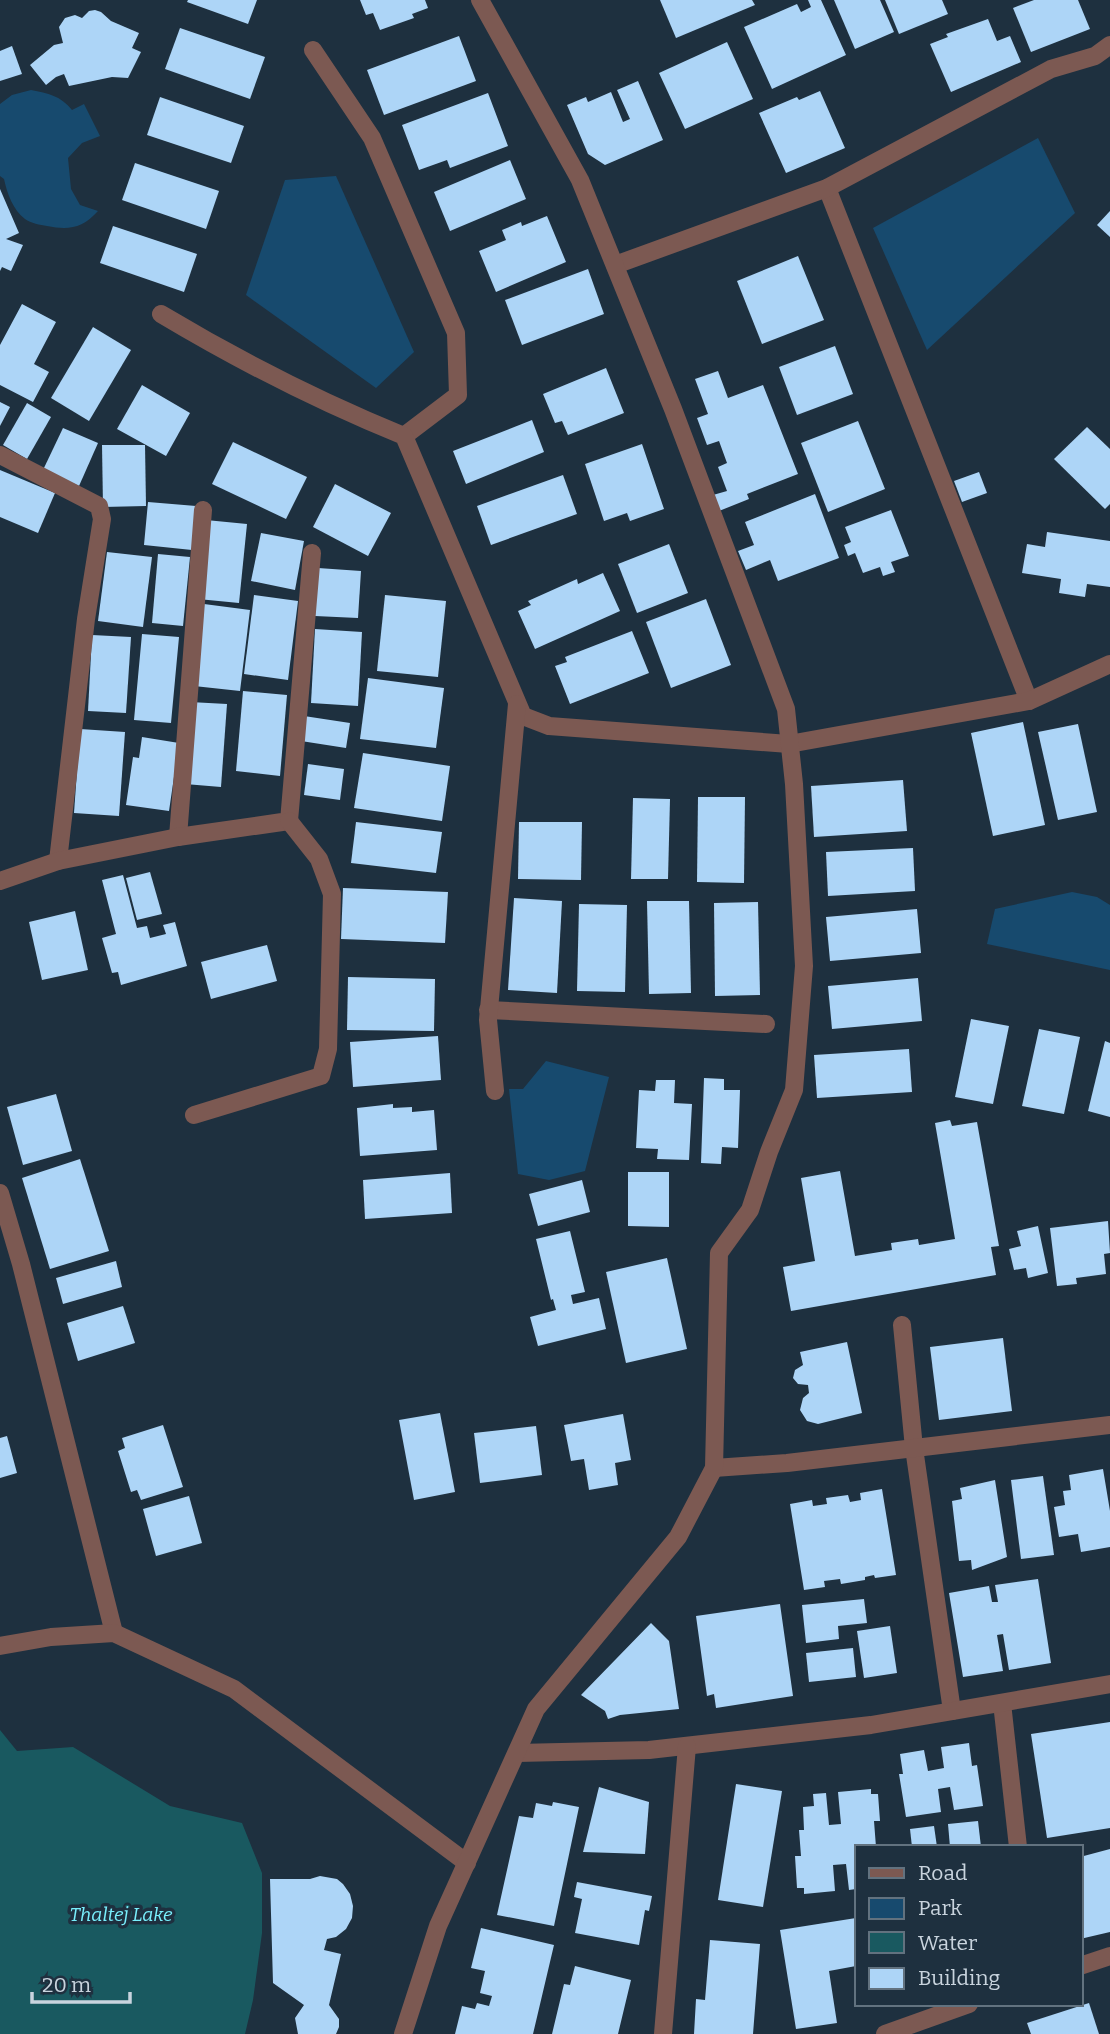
<svg xmlns="http://www.w3.org/2000/svg" width="1110" height="2034" font-family="Bitter,serif">
  <style>
    .green { fill: #174a6e }
    .water { fill: #195960 }
    .building { fill: #add5f7 }
    .lines { fill: none; stroke-linecap: round; stroke-linejoin: round }
    .minor { stroke: #7c5952; stroke-width: 18 }
    .labels { text-anchor: middle; stroke-width: 7; stroke-linejoin: round; paint-order: stroke }
    .water-label { font-size: 19px; font-style: italic; fill: #79effd; stroke: #1e303f }
  </style>
  <rect width="100%" height="100%" fill="#1e303f"/>
  <g class="green">
    <path d="M31,90C48,93 61,96 72,110L84,104L100,136L82,143L68,158L71,189L80,205L98,211C82,229 68,230 47,226C40,225 31,223 25,219C13,210 7,193 4,179L0,176V104L12,95Z"/>
    <polygon points="1038,138 1075,213 927,350 873,228"/>
    <polygon points="336,176 414,352 376,388 246,295 285,180"/>
    <polygon points="1072,892 1097,897 1110,905 1110,970 987,944 995,909"/>
    <polygon points="546,1061 609,1077 585,1171 549,1180 518,1174 509,1089 523,1089"/>
  </g>
  <polygon class="water" points="0,1730 17,1751 73,1747 170,1806 242,1823 262,1873 262,1933 253,2000 245,2034 0,2034"/>
  <g class="building">
    <polygon points="188,0 257,0 248,24 187,2"/>
    <polygon points="360,0 425,0 428,8 412,14 414,18 380,30 373,13 366,15"/>
    <polygon points="660,0 752,0 755,5 676,38"/>
    <polygon points="808,0 821,0 846,55 772,89 744,27 797,4 801,12 811,7"/>
    <polygon points="834,0 880,0 894,32 855,49"/>
    <polygon points="885,0 942,0 948,14 899,34"/>
    <polygon points="1034,0 1078,0 1090,29 1031,52 1013,8"/>
    <polygon points="95,10 101,12 111,21 139,33 132,48 141,52 128,78 112,77 69,86 64,74 56,77 46,85 30,65 54,45 63,43 59,27 65,18 75,15 82,18 89,11"/>
    <polygon points="988,19 997,41 1010,36 1021,62 951,92 930,44 948,37 946,34"/>
    <polygon points="180,28 265,57 250,99 165,69"/>
    <polygon points="459,36 476,81 384,115 367,70"/>
    <polygon points="727,42 753,99 685,129 659,73"/>
    <polygon points="12,46 22,74 0,81 0,51"/>
    <polygon points="638,81 663,140 605,165 588,154 567,105 586,97 588,102 611,92 623,122 630,119 617,90"/>
    <polygon points="820,91 845,148 786,173 759,113 797,97 799,100"/>
    <polygon points="488,93 508,146 450,168 447,160 419,170 402,125"/>
    <polygon points="160,97 244,126 231,163 147,135"/>
    <polygon points="510,160 526,199 450,231 434,192"/>
    <polygon points="135,163 219,191 206,229 122,200"/>
    <polygon points="0,189 19,233 6,239 23,245 11,271 2,267 0,271"/>
    <polygon points="1110,211 1110,237 1097,225"/>
    <polygon points="547,216 566,262 496,292 479,251 506,240 502,230 521,222 522,226"/>
    <polygon points="113,226 197,254 184,292 100,263"/>
    <polygon points="798,256 824,320 762,344 737,281"/>
    <polygon points="588,269 604,314 522,345 505,300"/>
    <polygon points="22,304 56,322 34,364 49,372 33,402 0,385 0,345"/>
    <polygon points="93,327 131,350 89,421 51,398"/>
    <polygon points="835,346 853,394 797,415 779,367"/>
    <polygon points="606,368 624,413 568,435 562,421 555,423 543,394"/>
    <polygon points="718,371 728,398 763,385 798,474 747,494 749,499 719,511 713,495 727,491 718,467 727,463 719,441 707,445 697,418 708,414 695,379"/>
    <polygon points="142,385 190,413 166,456 117,429"/>
    <polygon points="0,402 10,407 0,426"/>
    <polygon points="27,403 51,417 27,459 3,445"/>
    <polygon points="532,420 544,452 466,484 453,451"/>
    <polygon points="858,421 885,489 828,512 801,443"/>
    <polygon points="1087,427 1110,449 1110,504 1105,509 1054,459"/>
    <polygon points="63,428 98,443 79,486 43,470"/>
    <polygon points="233,442 307,477 286,519 212,484"/>
    <polygon points="642,444 664,509 630,521 627,513 604,521 585,464"/>
    <polygon points="102,445 145,445 146,506 103,507"/>
    <polygon points="0,470 55,493 38,533 0,517"/>
    <polygon points="979,472 987,493 962,502 954,481"/>
    <polygon points="563,475 577,514 491,545 477,506"/>
    <polygon points="335,484 391,513 368,556 313,527"/>
    <polygon points="815,494 839,558 778,581 770,560 746,570 738,551 754,545 745,522"/>
    <polygon points="148,502 196,506 192,550 144,545"/>
    <polygon points="891,510 909,556 891,562 895,572 883,576 880,567 863,573 855,553 848,556 844,545 851,542 845,527"/>
    <polygon points="206,520 247,524 239,603 198,599"/>
    <polygon points="1047,532 1110,541 1110,587 1087,584 1085,597 1059,593 1061,579 1022,573 1027,544 1045,547"/>
    <polygon points="261,533 304,541 295,590 251,581"/>
    <polygon points="669,544 688,593 637,613 618,564"/>
    <polygon points="107,552 152,557 143,627 98,621"/>
    <polygon points="158,554 190,557 183,626 152,623"/>
    <polygon points="318,568 361,571 358,618 315,616"/>
    <polygon points="603,573 620,611 535,649 518,611 531,605 528,601 577,579 578,584"/>
    <polygon points="254,595 298,601 288,680 244,674"/>
    <polygon points="385,595 446,601 438,677 377,671"/>
    <polygon points="706,599 731,665 671,688 646,622"/>
    <polygon points="204,604 250,610 240,691 194,686"/>
    <polygon points="315,629 362,632 358,706 311,703"/>
    <polygon points="632,631 649,673 570,704 555,666 567,662 565,657"/>
    <polygon points="142,634 179,637 171,723 134,720"/>
    <polygon points="92,635 131,637 126,713 88,711"/>
    <polygon points="368,678 444,688 436,748 360,739"/>
    <polygon points="243,691 287,695 280,776 236,771"/>
    <polygon points="190,702 227,704 221,787 185,784"/>
    <polygon points="304,716 350,723 346,748 301,741"/>
    <polygon points="1023,722 1045,825 993,836 971,733"/>
    <polygon points="1078,724 1097,812 1058,820 1038,732"/>
    <polygon points="80,729 125,732 119,816 74,813"/>
    <polygon points="142,737 179,743 169,811 126,805 133,757 139,758"/>
    <polygon points="363,753 450,766 442,821 354,808"/>
    <polygon points="308,764 344,769 340,800 304,795"/>
    <polygon points="903,780 907,831 814,837 811,786"/>
    <polygon points="698,797 745,797 744,883 697,882"/>
    <polygon points="633,798 670,799 668,879 631,879"/>
    <polygon points="356,822 442,832 436,873 351,863"/>
    <polygon points="519,822 582,822 581,880 518,879"/>
    <polygon points="913,848 915,891 828,896 826,852"/>
    <polygon points="150,872 162,914 137,920 126,878"/>
    <polygon points="123,875 137,928 147,926 150,938 166,934 163,925 175,922 187,966 121,985 118,972 112,973 102,938 116,934 102,880"/>
    <polygon points="343,888 448,892 445,943 341,939"/>
    <polygon points="514,898 562,901 557,993 508,990"/>
    <polygon points="647,901 689,901 691,993 649,994"/>
    <polygon points="758,902 760,995 715,996 714,903"/>
    <polygon points="579,904 627,905 625,992 577,991"/>
    <polygon points="917,909 921,953 830,961 826,917"/>
    <polygon points="75,911 88,970 42,980 29,922"/>
    <polygon points="267,945 277,981 211,999 201,962"/>
    <polygon points="348,977 435,979 434,1031 347,1030"/>
    <polygon points="918,978 922,1021 832,1029 828,986"/>
    <polygon points="971,1019 1009,1026 993,1104 955,1097"/>
    <polygon points="1039,1029 1080,1037 1064,1114 1022,1106"/>
    <polygon points="438,1036 441,1080 353,1087 350,1042"/>
    <polygon points="1105,1041 1110,1043 1110,1117 1088,1111"/>
    <polygon points="909,1049 912,1092 817,1098 814,1055"/>
    <polygon points="704,1078 724,1079 724,1090 740,1090 738,1148 722,1147 721,1164 701,1163"/>
    <polygon points="656,1080 675,1080 674,1103 692,1104 689,1160 657,1159 658,1149 636,1148 639,1090 655,1091"/>
    <polygon points="56,1094 72,1151 23,1165 7,1107"/>
    <polygon points="393,1104 393,1108 412,1107 412,1112 434,1110 437,1150 360,1156 357,1108"/>
    <polygon points="950,1120 952,1126 977,1122 999,1246 991,1247 996,1275 791,1311 783,1267 815,1261 801,1178 840,1171 855,1256 892,1250 891,1243 918,1239 919,1245 955,1239 935,1123"/>
    <polygon points="80,1159 109,1251 50,1269 22,1178"/>
    <polygon points="628,1172 669,1172 669,1227 628,1226"/>
    <polygon points="450,1173 452,1213 365,1219 363,1180"/>
    <polygon points="582,1180 590,1212 538,1226 529,1194"/>
    <polygon points="1108,1221 1110,1253 1104,1254 1106,1274 1076,1278 1077,1284 1057,1286 1050,1228"/>
    <polygon points="1038,1226 1048,1273 1028,1278 1026,1268 1014,1270 1009,1249 1021,1246 1017,1231"/>
    <polygon points="570,1231 585,1292 571,1295 573,1304 599,1298 606,1329 538,1346 530,1317 556,1310 553,1299 551,1300 536,1239"/>
    <polygon points="667,1258 687,1349 626,1363 606,1272"/>
    <polygon points="116,1261 122,1287 63,1304 56,1278"/>
    <polygon points="123,1306 135,1343 78,1361 67,1323"/>
    <polygon points="1003,1338 1012,1411 939,1420 930,1347"/>
    <polygon points="847,1342 862,1413 818,1424 807,1421 800,1410 803,1398 809,1393 808,1385 798,1384 793,1378 795,1370 803,1365 800,1352"/>
    <polygon points="440,1413 455,1492 414,1500 399,1420"/>
    <polygon points="623,1414 631,1460 615,1463 618,1485 589,1490 584,1459 571,1461 564,1425"/>
    <polygon points="163,1425 183,1487 141,1500 137,1490 131,1492 118,1451 125,1448 122,1438"/>
    <polygon points="536,1426 542,1475 480,1483 474,1433"/>
    <polygon points="7,1436 17,1473 0,1478 0,1438"/>
    <polygon points="1103,1469 1110,1511 1110,1547 1081,1552 1078,1534 1059,1537 1054,1507 1065,1505 1063,1491 1071,1490 1069,1475"/>
    <polygon points="1043,1476 1054,1555 1021,1559 1011,1480"/>
    <polygon points="995,1480 1007,1557 972,1570 971,1560 959,1561 952,1501 962,1499 960,1488"/>
    <polygon points="882,1489 896,1575 875,1578 874,1575 865,1577 865,1580 841,1584 840,1579 824,1581 825,1587 804,1590 790,1504 812,1500 813,1506 827,1504 826,1498 848,1495 850,1502 861,1500 860,1493"/>
    <polygon points="189,1496 202,1543 156,1556 143,1509"/>
    <polygon points="1038,1579 1051,1663 1009,1670 1003,1634 997,1635 1003,1671 963,1677 949,1593 989,1586 992,1602 998,1602 995,1585"/>
    <polygon points="864,1599 867,1623 838,1626 839,1639 806,1643 802,1605"/>
    <polygon points="780,1604 793,1696 716,1708 714,1694 707,1696 696,1616"/>
    <polygon points="651,1623 669,1641 679,1709 620,1715 608,1719 605,1711 581,1695"/>
    <polygon points="890,1626 897,1673 864,1678 857,1631"/>
    <polygon points="853,1648 856,1677 809,1682 806,1653"/>
    <polygon points="1110,1722 1110,1828 1047,1838 1031,1734"/>
    <polygon points="969,1743 972,1766 977,1765 983,1806 954,1810 950,1787 938,1789 941,1812 906,1817 899,1774 903,1774 900,1754 924,1750 928,1771 944,1768 941,1747"/>
    <polygon points="736,1784 782,1791 763,1907 718,1900"/>
    <polygon points="599,1787 649,1802 645,1854 583,1852"/>
    <polygon points="871,1789 871,1794 878,1794 880,1821 874,1821 876,1847 856,1847 856,1889 849,1890 846,1864 833,1865 835,1891 804,1894 804,1888 797,1888 795,1856 801,1856 799,1830 804,1830 803,1807 814,1806 813,1794 826,1793 829,1825 841,1824 838,1792"/>
    <polygon points="553,1802 579,1807 554,1926 497,1915 519,1816 533,1818 536,1803 552,1806"/>
    <polygon points="978,1821 981,1847 950,1847 948,1824"/>
    <polygon points="934,1826 937,1847 912,1847 910,1829"/>
    <polygon points="1110,1849 1110,1932 1080,1939 1080,1857"/>
    <polygon points="320,1876 337,1879 343,1884 350,1894 353,1906 352,1918 346,1929 336,1937 327,1939 324,1950 341,1954 329,2005 339,2019 339,2027 336,2034 298,2034 295,2018 304,2005 273,1983 270,1879 310,1879"/>
    <polygon points="577,1882 652,1896 649,1911 645,1910 639,1945 575,1933 582,1899 574,1897"/>
    <polygon points="856,1918 856,1966 829,1971 837,2023 796,2029 780,1930"/>
    <polygon points="481,1928 554,1945 533,2034 455,2034 462,2006 475,2009 477,2003 489,2006 492,1996 480,1993 485,1971 471,1968"/>
    <polygon points="710,1940 760,1944 753,2034 694,2034 696,1999 705,2000"/>
    <polygon points="575,1966 631,1980 618,2034 552,2034 564,1984 570,1985"/>
    <polygon points="1089,2003 1099,2034 1031,2034 1027,2023"/>
  </g>
  <g class="lines">
    <g class="minor">
      <polyline points="313,50 372,138 456,333 458,395 404,436"/>
      <polyline points="827,188 1029,701"/>
      <polyline points="615,265 827,188 1051,69 1095,56 1110,45"/>
      <path d="M161,314C238,360 320,402 404,436L523,716L549,726L789,744L1029,701L1110,664"/>
      <polyline points="0,455 99,506 102,519 86,619 58,861"/>
      <polyline points="178,837 203,510"/>
      <polyline points="0,881 58,861 178,837 289,821 312,553"/>
      <polyline points="488,1010 766,1024"/>
      <polyline points="495,1091 488,1020 517,704"/>
      <polyline points="194,1115 321,1076 328,1049 332,894 319,859 289,821"/>
      <polyline points="0,1193 21,1264 114,1633"/>
      <polyline points="902,1325 914,1448 952,1711"/>
      <polyline points="714,1468 787,1463 1110,1425"/>
      <polyline points="0,1646 51,1637 114,1633 234,1689 467,1863"/>
      <polyline points="1002,1703 1018,1847"/>
      <polyline points="517,1753 649,1750 871,1725 1110,1684"/>
      <polyline points="1080,1966 1110,1956"/>
      <polyline points="403,2034 438,1926 536,1709 678,1537 714,1468 719,1253 750,1210 769,1152 794,1090 804,966 794,784 786,709 673,409 580,180 480,0"/>
      <polyline points="663,2034 687,1746"/>
      <polyline points="885,2034 969,2004"/>
    </g>
  </g>
  <g class="labels">
    <g class="water-label">
      <text x="121" y="1921">Thaltej Lake</text>
    </g>
  </g>
  <rect x="855" y="1845" width="228" height="161" fill="#1e303f" stroke="#62727f" stroke-width="2"/>
  <rect x="869" y="1868" width="35" height="10" fill="#7c5952" stroke="#62727f" stroke-width="2"/>
  <text x="918" y="1880" font-size="21" fill="#c9d4de">Road</text>
  <rect x="869" y="1898" width="35" height="21" fill="#174a6e" stroke="#62727f" stroke-width="2"/>
  <text x="918" y="1915" font-size="21" fill="#c9d4de">Park</text>
  <rect x="869" y="1932" width="35" height="21" fill="#195960" stroke="#62727f" stroke-width="2"/>
  <text x="918" y="1950" font-size="21" fill="#c9d4de">Water</text>
  <rect x="869" y="1968" width="35" height="21" fill="#add5f7" stroke="#62727f" stroke-width="2"/>
  <text x="918" y="1985" font-size="21" fill="#c9d4de">Building</text>
  <path d="M32 1992v10h98v-10" fill="none" stroke="#c9d4de" stroke-width="3.5"/>
  <text x="42" y="1992" font-size="21" fill="#c9d4de" stroke="#1e303f" stroke-width="5" paint-order="stroke">20 m</text>
</svg>
